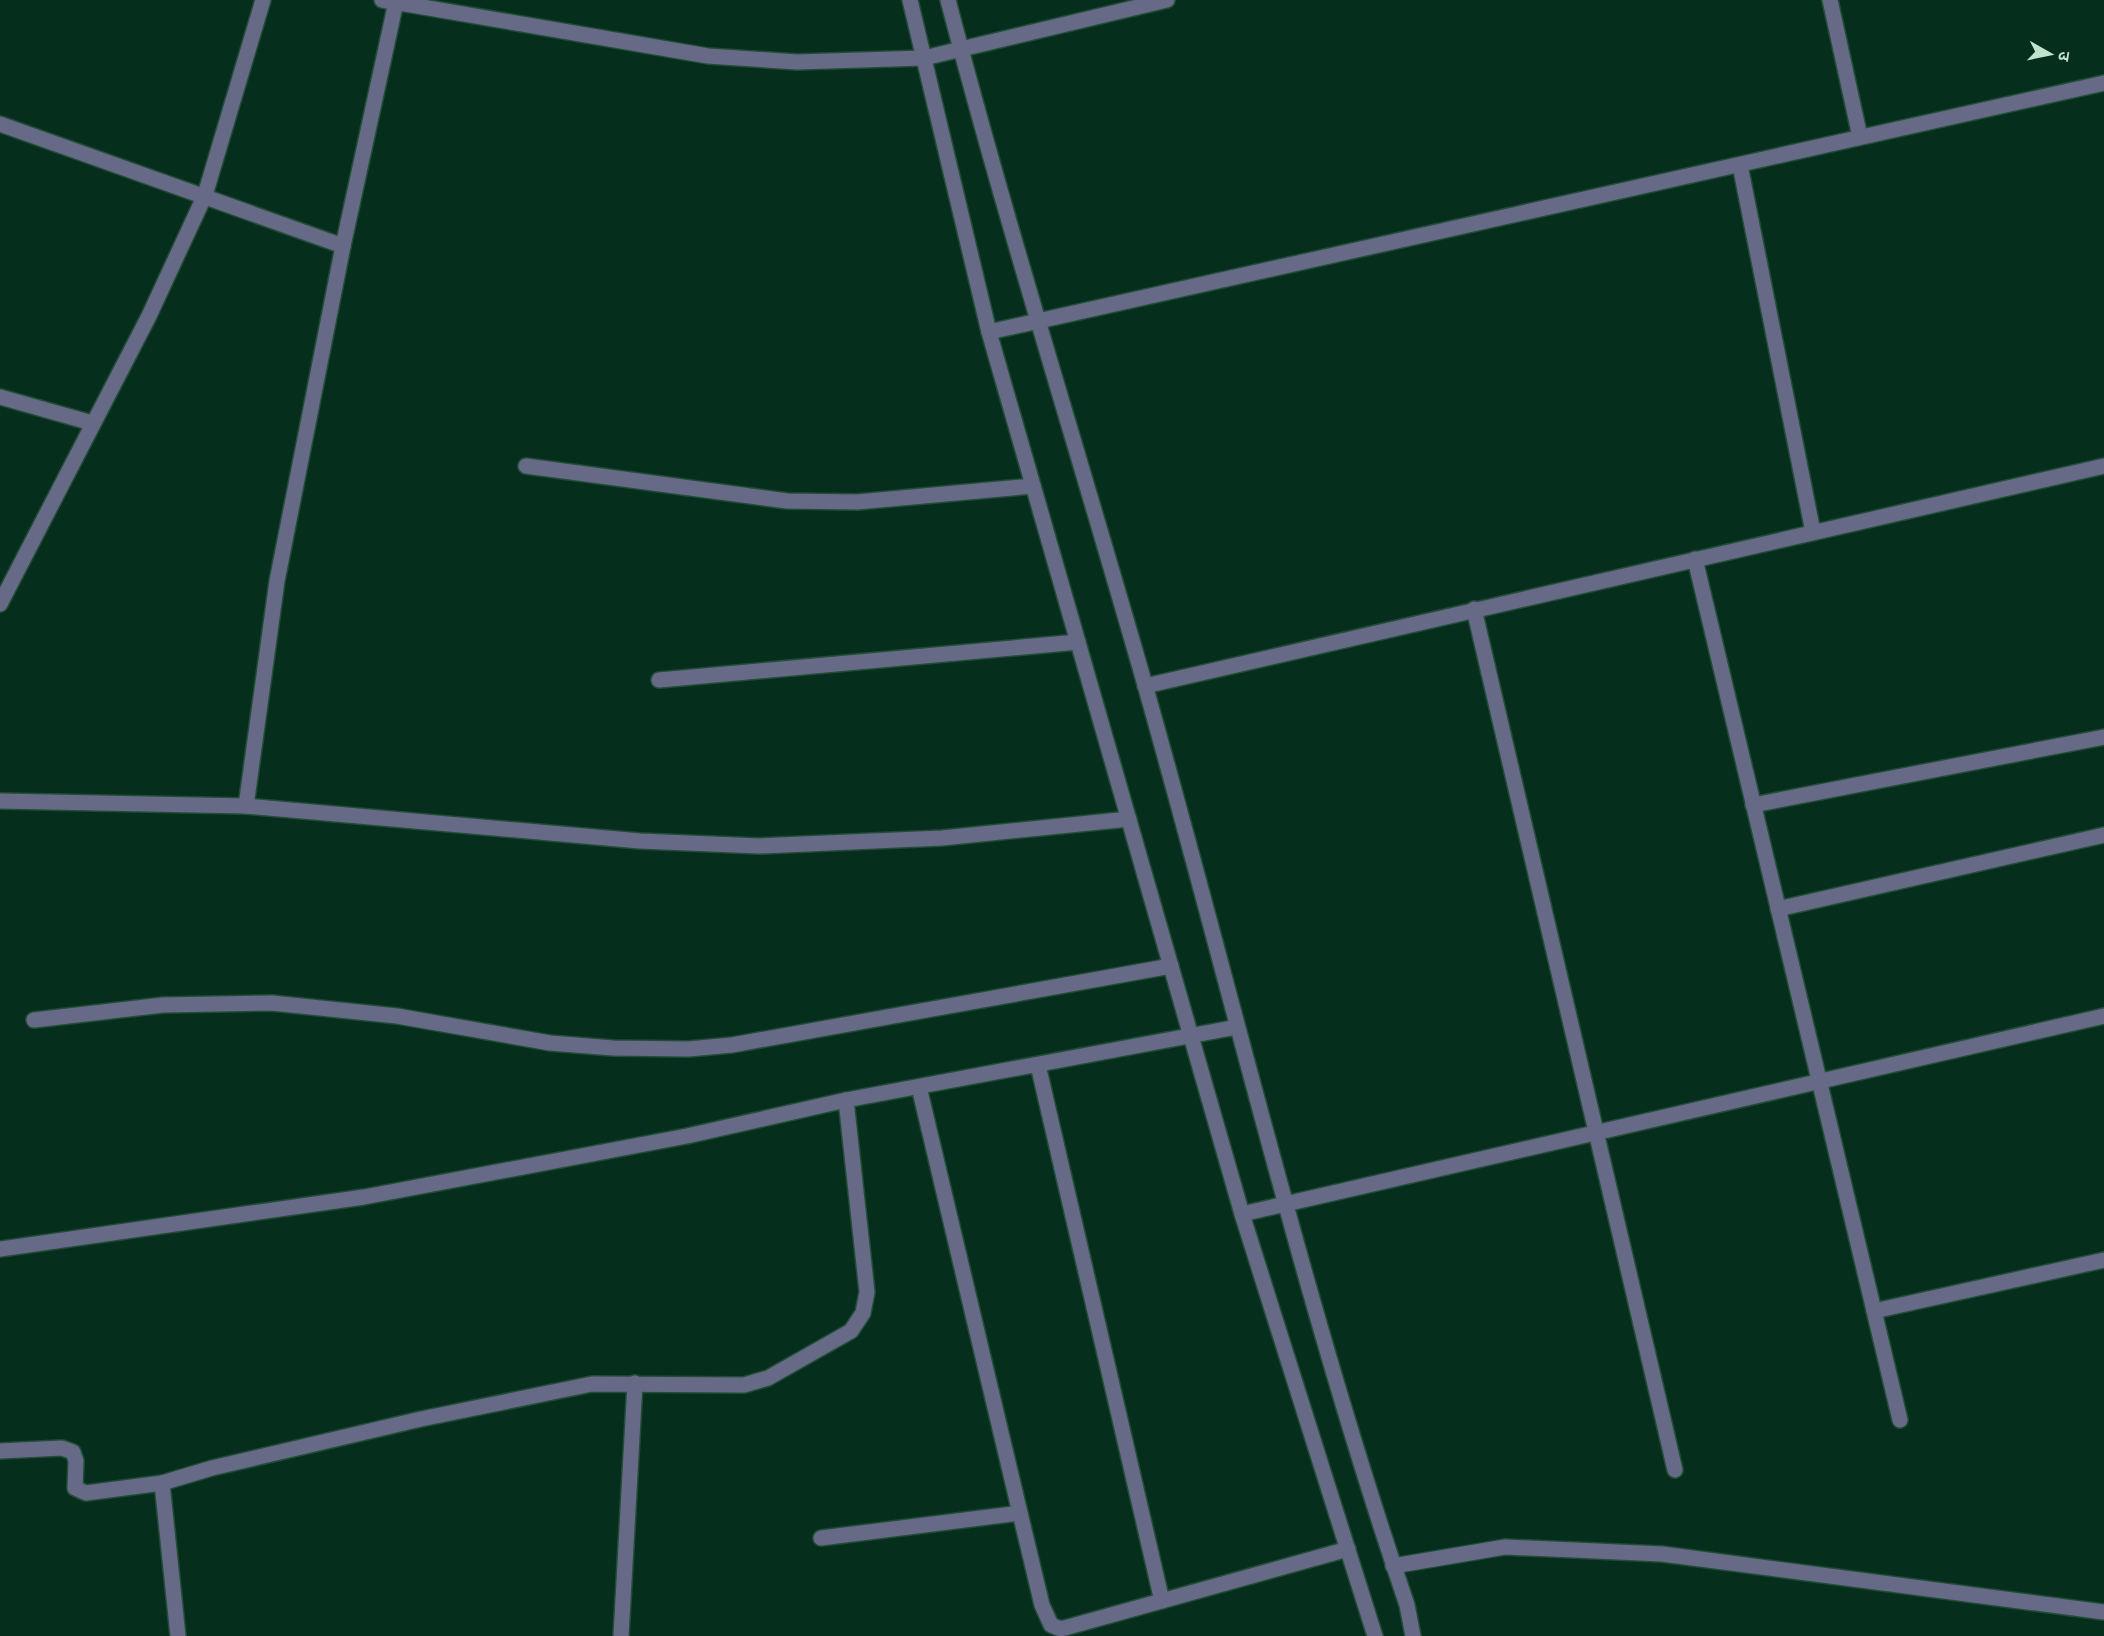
<svg xmlns="http://www.w3.org/2000/svg" width="2104" height="1636" font-family="'Titillium Web','Noto Sans Devanagari',sans-serif">
  <style>
    .lines { fill: none; stroke-linecap: round; stroke-linejoin: round }
    .minor-casing { stroke: #234c38; stroke-width: 18 }
    .minor { stroke: #666a86; stroke-width: 15 }
  </style>
  <rect width="100%" height="100%" fill="#052f1c"/>
  <g class="lines">
    <defs>
      <g id="minor">
        <polyline points="382,0 708,56 797,62 924,58 1167,0"/>
        <polyline points="910,0 989,332 1242,1214 1375,1636"/>
        <path d="M948,0C1008,230 1080,457 1145,685C1232,992 1304,1303 1407,1605L1413,1636"/>
        <polyline points="1830,0 1860,137"/>
        <polyline points="0,124 343,246"/>
        <polyline points="1740,165 1813,532"/>
        <polyline points="989,332 2104,83"/>
        <polyline points="0,397 92,423"/>
        <polyline points="526,466 787,501 857,502 1033,486"/>
        <polyline points="1695,559 1900,1420"/>
        <polyline points="0,604 149,316 205,195 263,0"/>
        <polyline points="1474,609 1675,1470"/>
        <polyline points="659,680 1078,642"/>
        <polyline points="1145,686 2104,466"/>
        <polyline points="0,801 246,806 640,841 759,846 942,838 1129,819"/>
        <polyline points="1753,805 2104,737"/>
        <polyline points="246,806 277,581 343,246 396,2"/>
        <polyline points="1778,909 2104,835"/>
        <polyline points="34,1020 163,1005 272,1003 397,1016 550,1043 613,1048 688,1049 732,1045 1171,966"/>
        <polyline points="1038,1065 1162,1601"/>
        <polyline points="919,1087 1020,1513 1042,1605 1051,1625 1061,1629 1348,1549"/>
        <polyline points="1242,1214 2104,1016"/>
        <polyline points="0,1249 364,1197 687,1136 846,1100 1237,1027"/>
        <polyline points="1874,1311 2104,1260"/>
        <polyline points="0,1451 62,1448 73,1452 76,1461 75,1488 86,1493 162,1483 212,1468 421,1419 592,1384 744,1385 768,1378 851,1331 863,1313 867,1292 846,1100"/>
        <polyline points="162,1483 178,1636"/>
        <polyline points="821,1538 1020,1513"/>
        <polyline points="1393,1566 1505,1547 1662,1554 2104,1612"/>
        <polyline points="621,1636 635,1383"/>
      </g>
    </defs>
    <use href="#minor" class="minor-casing"/>
    <use href="#minor" class="minor"/>
  </g>
  <g transform="translate(2050 54) rotate(99)" stroke="#052f1c" stroke-width="4.5" paint-order="stroke">
  <path d="M0-4.5L10 22L0 15L-10 22Z" fill="#bfe3cd"/>
  <text y="-9" font-size="16" font-weight="bold" text-anchor="middle" fill="#bfe3cd">उ</text>
  </g>
</svg>
